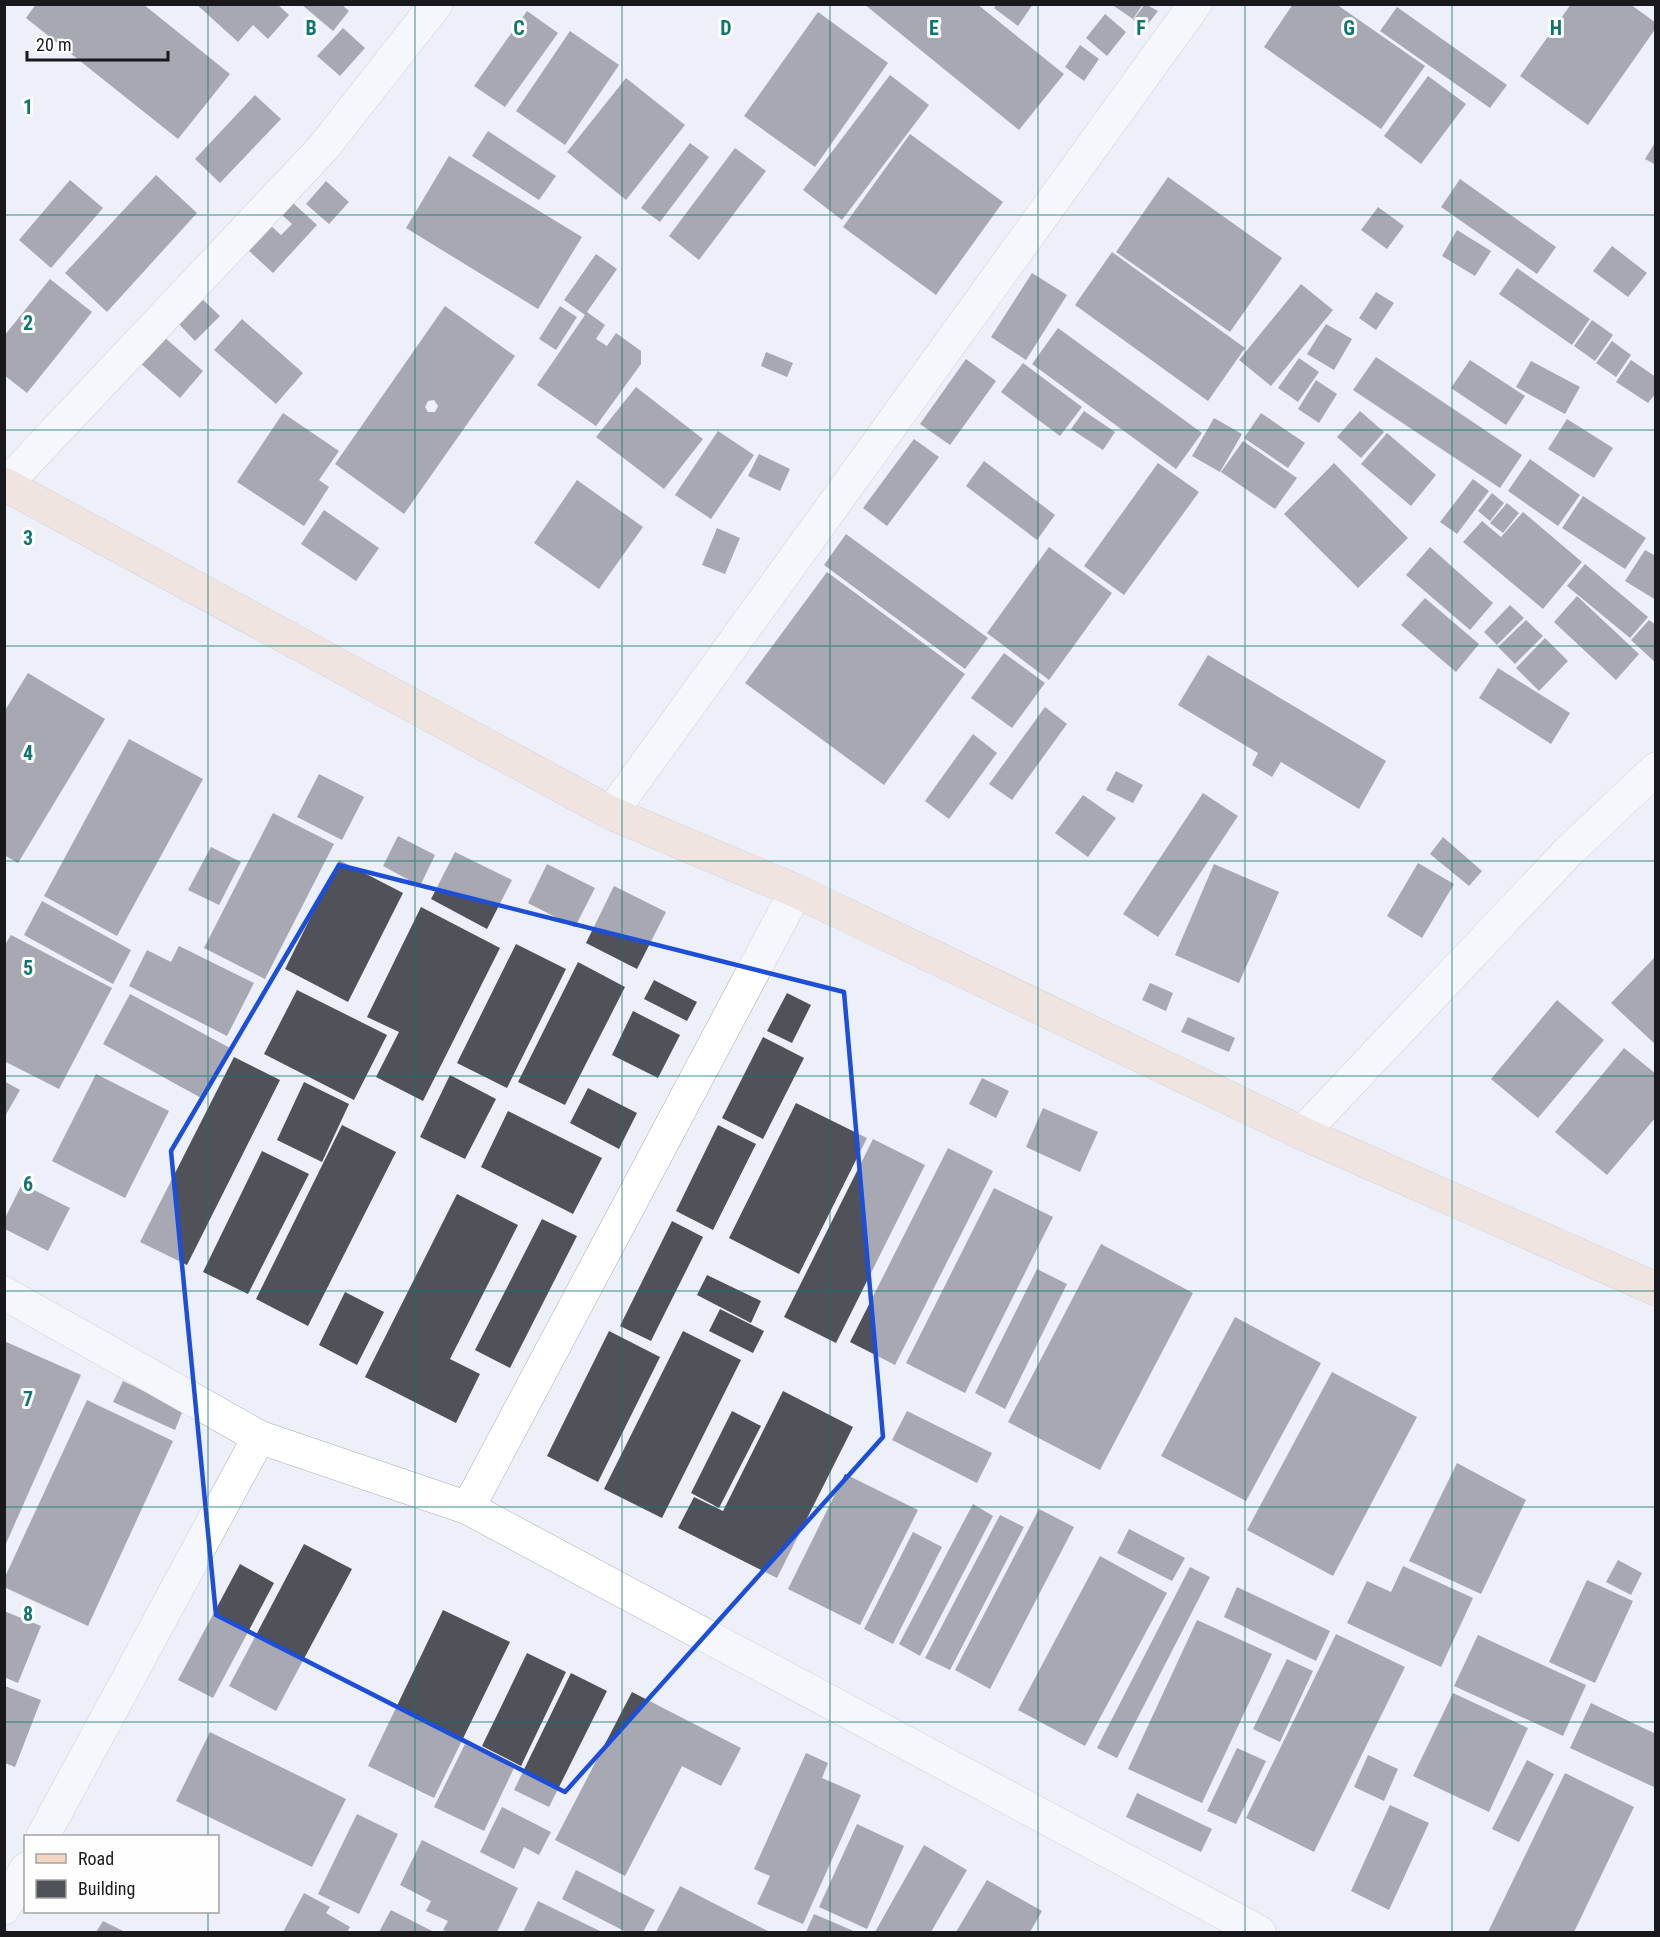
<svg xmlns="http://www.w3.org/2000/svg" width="1660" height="1937" font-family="'Roboto Condensed',sans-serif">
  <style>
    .building { fill: #505159; fill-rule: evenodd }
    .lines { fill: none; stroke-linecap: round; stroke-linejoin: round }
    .street-casing { stroke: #a9abb3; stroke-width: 34 }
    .secondary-casing { stroke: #a9abb3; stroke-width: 34 }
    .street { stroke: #fff; stroke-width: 33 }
    .secondary { stroke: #f2d6c3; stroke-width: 33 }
    .marked { fill: none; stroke: #1d4ed8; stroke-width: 4.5; stroke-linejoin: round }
    .grid { fill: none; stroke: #0f766e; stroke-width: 1.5; stroke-opacity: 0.55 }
    .grid-label { font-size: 20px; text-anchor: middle; font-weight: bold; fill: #0f766e; stroke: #fdfefd; stroke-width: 6; stroke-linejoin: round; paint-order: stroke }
  </style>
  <rect width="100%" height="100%" fill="#eef0f9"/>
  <g class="building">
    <polygon points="36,4 143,4 230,74 178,139 26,18"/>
    <polygon points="196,4 277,4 289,15 268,39 253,25 238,42"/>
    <polygon points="301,4 341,4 349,11 333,31"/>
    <polygon points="864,4 977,4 1064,74 1019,130"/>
    <polygon points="997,4 1033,4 1018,26 994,8"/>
    <polygon points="1111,4 1143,4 1133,19"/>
    <polygon points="1145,4 1158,11 1145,28 1133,20"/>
    <polygon points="1293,4 1336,4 1425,66 1381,129 1264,47"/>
    <polygon points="1571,4 1630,4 1656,23 1656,28 1588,125 1520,76"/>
    <polygon points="1397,7 1507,85 1490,108 1380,31"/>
    <polygon points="527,11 558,33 505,107 474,86"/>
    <polygon points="818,12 888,63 815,167 744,116"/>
    <polygon points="1105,14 1126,32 1107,56 1086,38"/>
    <polygon points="343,28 365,48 340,76 317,56"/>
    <polygon points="570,31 619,65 565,145 516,111"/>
    <polygon points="1080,45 1099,59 1084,81 1065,67"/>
    <polygon points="890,75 929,105 842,220 803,190"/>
    <polygon points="1428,76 1466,104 1421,164 1384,136"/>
    <polygon points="626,78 685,125 626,200 567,152"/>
    <polygon points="255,95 281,119 220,183 195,159"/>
    <polygon points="488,131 556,176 539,200 472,156"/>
    <polygon points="910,134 1003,202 936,295 843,227"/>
    <polygon points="1656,141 1656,165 1645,159"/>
    <polygon points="690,143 709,157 660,222 641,208"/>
    <polygon points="735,148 766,171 699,260 669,236"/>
    <polygon points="449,156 582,237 538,309 406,228"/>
    <polygon points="156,175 197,213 107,312 65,273"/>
    <polygon points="1168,177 1282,258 1230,332 1116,252"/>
    <polygon points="1460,179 1556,247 1537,274 1441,207"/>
    <polygon points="70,180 103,208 51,268 19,240"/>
    <polygon points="326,181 349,202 329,224 306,204"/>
    <polygon points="292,202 317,225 273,273 248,250 270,225 281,235 292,224 281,214"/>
    <polygon points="1378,207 1404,226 1387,249 1361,230"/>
    <polygon points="1457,230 1491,251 1475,276 1442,256"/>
    <polygon points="1612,246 1647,273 1628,297 1593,271"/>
    <polygon points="1112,252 1245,348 1208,401 1075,305"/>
    <polygon points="596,254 617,269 587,312 605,325 596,339 607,346 616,333 641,351 641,364 596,426 537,385 585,315 564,300"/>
    <polygon points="1517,268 1590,319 1572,345 1499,294"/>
    <polygon points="1032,273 1067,295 1026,360 991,337"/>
    <polygon points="50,279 92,312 27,393 4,375 4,336"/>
    <polygon points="1301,284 1333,310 1271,386 1239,360"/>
    <polygon points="1376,292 1394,303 1376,330 1359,318"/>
    <polygon points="200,297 220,316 195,341 176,321"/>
    <path d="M445,306L515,356L404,514L335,464ZM434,400L438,406L435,412H428L425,407L428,401Z"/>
    <polygon points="560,306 577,317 556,350 539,339"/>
    <polygon points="242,319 303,373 276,404 214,350"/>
    <polygon points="1592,320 1613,335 1595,361 1574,346"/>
    <polygon points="1326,324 1352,339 1334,370 1307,354"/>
    <polygon points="1058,328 1202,433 1176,469 1032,364"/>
    <polygon points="163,336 203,371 180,398 139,362"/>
    <polygon points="1612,341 1631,355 1616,377 1596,363"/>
    <polygon points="766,352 793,363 787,377 761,366"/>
    <polygon points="1376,357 1522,455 1500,488 1353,390"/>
    <polygon points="1299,358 1319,372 1298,402 1278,388"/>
    <polygon points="966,359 996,381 950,445 920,424"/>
    <polygon points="1470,360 1525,396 1506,425 1451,388"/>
    <polygon points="1631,360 1656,377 1656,393 1648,403 1616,382"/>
    <polygon points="1531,361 1580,387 1565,414 1516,387"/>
    <polygon points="1023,363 1082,407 1060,436 1001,392"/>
    <polygon points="1316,380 1337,394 1319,423 1298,409"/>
    <polygon points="636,387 703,439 664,489 596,437"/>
    <polygon points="1084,411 1115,432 1103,450 1071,429"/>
    <polygon points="1360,411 1384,432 1361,458 1337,437"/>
    <polygon points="283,413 339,451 319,480 329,487 304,526 237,482"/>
    <polygon points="1261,413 1305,443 1288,468 1244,438"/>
    <polygon points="1214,418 1242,434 1220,472 1192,456"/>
    <polygon points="1567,419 1613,448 1594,478 1548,449"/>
    <polygon points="718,431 754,455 711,519 675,495"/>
    <polygon points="1387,433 1436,475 1411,506 1361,464"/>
    <polygon points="914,439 939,457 887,526 863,508"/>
    <polygon points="1243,441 1297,478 1275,509 1221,472"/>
    <polygon points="759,454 790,469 780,491 748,476"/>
    <polygon points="1530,459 1580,495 1558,526 1508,491"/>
    <polygon points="984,461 1055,515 1037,540 966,486"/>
    <polygon points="1158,463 1199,492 1124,595 1084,566"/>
    <polygon points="1334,463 1408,538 1358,588 1284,514"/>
    <polygon points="1473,479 1489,491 1457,534 1440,522"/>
    <polygon points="577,480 643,527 599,589 534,543"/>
    <polygon points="1492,493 1504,503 1490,521 1478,511"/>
    <polygon points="1583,496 1646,538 1625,569 1562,528"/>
    <polygon points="1507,503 1519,513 1503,533 1490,523"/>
    <polygon points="324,510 379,548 356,581 301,544"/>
    <polygon points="1523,512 1582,562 1543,609 1463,542 1482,521 1501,537"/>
    <polygon points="717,528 740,538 725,574 702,565"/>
    <polygon points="846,534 988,638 965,669 824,565"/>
    <polygon points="1049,547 1112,593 1049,680 987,633"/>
    <polygon points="1430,547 1493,603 1470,630 1406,575"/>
    <polygon points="1645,550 1656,556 1656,600 1625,581"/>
    <polygon points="1585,564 1648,617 1630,638 1567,586"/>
    <polygon points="827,572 965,674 884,785 745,683"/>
    <polygon points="1577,596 1639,654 1616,680 1554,622"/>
    <polygon points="1425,598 1479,644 1456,672 1401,625"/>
    <polygon points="1510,605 1524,618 1497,645 1484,632"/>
    <polygon points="1526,620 1543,636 1515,664 1498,647"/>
    <polygon points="1649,620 1656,625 1656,663 1631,640"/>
    <polygon points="1545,638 1568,661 1539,691 1516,668"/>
    <polygon points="1004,653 1045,683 1012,728 971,698"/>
    <polygon points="1208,655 1386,761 1359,809 1281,762 1272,777 1252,765 1258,753 1178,705"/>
    <polygon points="1498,668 1570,713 1551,744 1479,698"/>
    <polygon points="28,673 105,719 18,863 4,855 4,712"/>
    <polygon points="1045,707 1067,724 1012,800 989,784"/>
    <polygon points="973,734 997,753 949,819 925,801"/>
    <polygon points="129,739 203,779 117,936 44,896"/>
    <polygon points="1116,771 1143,785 1133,803 1106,790"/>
    <polygon points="319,774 364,797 342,840 297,817"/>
    <polygon points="1203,793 1238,816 1158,937 1123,914"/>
    <polygon points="1083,795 1116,818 1088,857 1055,833"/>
    <polygon points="273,813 334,844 265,979 204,948"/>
    <polygon points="398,836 435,855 420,886 383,866"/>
    <polygon points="1443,837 1482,871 1469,886 1430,854"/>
    <polygon points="211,847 241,862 219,905 188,890"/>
    <polygon points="455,852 512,880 487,929 431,899"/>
    <polygon points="339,860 403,893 348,1002 285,969"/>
    <polygon points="1418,863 1454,884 1422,938 1387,916"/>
    <polygon points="547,864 595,888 575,927 528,903"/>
    <polygon points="1214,864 1279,892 1239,983 1175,955"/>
    <polygon points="614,886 666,912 637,969 586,943"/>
    <polygon points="42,901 131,950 113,984 24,935"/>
    <polygon points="421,907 500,948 423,1101 376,1077 399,1032 367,1017"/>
    <polygon points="11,935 112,988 59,1089 4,1061 4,946"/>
    <polygon points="516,944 566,969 507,1088 457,1063"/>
    <polygon points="179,946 254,983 227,1036 129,986 147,950 171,962"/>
    <polygon points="1656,956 1656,1045 1611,1003"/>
    <polygon points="578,962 625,987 565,1105 518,1082"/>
    <polygon points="654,980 697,1002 687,1021 644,999"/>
    <polygon points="1150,983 1173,993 1166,1011 1142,1000"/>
    <polygon points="297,990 387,1035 354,1100 264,1054"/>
    <polygon points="787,993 811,1005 792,1043 767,1031"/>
    <polygon points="130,994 230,1048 203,1099 103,1044"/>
    <polygon points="1557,1000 1604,1040 1538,1118 1491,1079"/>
    <polygon points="633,1011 680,1035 658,1078 612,1055"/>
    <polygon points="1188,1017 1235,1038 1229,1052 1181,1032"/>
    <polygon points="763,1037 804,1058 763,1139 722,1118"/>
    <polygon points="1624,1048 1656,1074 1656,1117 1607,1175 1555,1132"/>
    <polygon points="234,1057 280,1080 187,1265 140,1242"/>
    <polygon points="96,1074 169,1111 125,1198 52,1161"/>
    <polygon points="450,1075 496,1099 465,1159 420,1137"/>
    <polygon points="982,1078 1009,1091 996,1118 969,1104"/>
    <polygon points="4,1081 20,1090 4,1118"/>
    <polygon points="304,1082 349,1104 322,1162 277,1140"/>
    <polygon points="588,1088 637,1113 619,1149 570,1123"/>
    <polygon points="796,1103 867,1138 799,1274 729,1238"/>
    <polygon points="1043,1108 1098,1132 1080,1172 1026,1147"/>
    <polygon points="508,1111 602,1158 573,1214 481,1167"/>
    <polygon points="342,1125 396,1152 308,1326 256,1299"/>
    <polygon points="718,1125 756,1144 713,1230 676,1211"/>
    <polygon points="873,1139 925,1165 836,1343 784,1317"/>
    <polygon points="948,1148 993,1171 895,1365 850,1342"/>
    <polygon points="262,1151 309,1174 248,1294 203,1272"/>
    <polygon points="22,1184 70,1208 48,1251 5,1229 5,1218"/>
    <polygon points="994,1188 1053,1217 965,1393 906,1363"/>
    <polygon points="457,1194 518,1225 450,1359 480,1374 456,1423 365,1377"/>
    <polygon points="542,1219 577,1236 510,1368 475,1350"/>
    <polygon points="672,1221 703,1237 651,1341 620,1326"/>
    <polygon points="1101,1244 1193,1293 1100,1470 1008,1422"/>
    <polygon points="1037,1269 1067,1284 1005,1409 975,1393"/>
    <polygon points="707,1275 761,1301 751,1323 697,1295"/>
    <polygon points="345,1292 384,1312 357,1365 319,1345"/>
    <polygon points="720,1309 764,1331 753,1353 709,1331"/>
    <polygon points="1235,1317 1321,1363 1246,1501 1161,1456"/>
    <polygon points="609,1331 660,1357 598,1482 547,1456"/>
    <polygon points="683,1331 741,1360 662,1518 604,1489"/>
    <polygon points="4,1341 81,1375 4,1548"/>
    <polygon points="1332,1372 1417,1417 1333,1576 1247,1530"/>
    <polygon points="123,1381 183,1410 175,1430 113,1402"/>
    <polygon points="783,1391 853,1427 777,1578 678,1528 694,1497 723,1511"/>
    <polygon points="87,1400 173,1441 88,1626 4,1587 4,1579"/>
    <polygon points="732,1411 761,1426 719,1508 691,1493"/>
    <polygon points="907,1411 992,1453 977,1483 892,1440"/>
    <polygon points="1457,1463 1526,1500 1481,1594 1409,1561"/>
    <polygon points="845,1474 918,1510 860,1625 788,1589"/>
    <polygon points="973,1504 993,1516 920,1656 899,1644"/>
    <polygon points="1039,1509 1074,1527 990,1689 955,1670"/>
    <polygon points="1000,1515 1024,1527 950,1670 925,1658"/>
    <polygon points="1129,1529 1185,1558 1172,1581 1117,1553"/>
    <polygon points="913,1532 942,1547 893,1644 864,1629"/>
    <polygon points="304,1544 352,1569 276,1711 229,1686"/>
    <polygon points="1100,1556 1167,1593 1085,1746 1018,1710"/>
    <polygon points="1618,1560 1642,1573 1631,1595 1606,1582"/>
    <polygon points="240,1564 274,1583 213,1698 178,1680"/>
    <polygon points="1403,1566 1473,1598 1441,1667 1347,1623 1367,1581 1391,1592"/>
    <polygon points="1190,1567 1210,1577 1117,1758 1097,1748"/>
    <polygon points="1587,1580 1633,1601 1595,1683 1549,1662"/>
    <polygon points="1237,1587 1330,1631 1316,1661 1224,1617"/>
    <polygon points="443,1610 510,1642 434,1798 368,1766"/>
    <polygon points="4,1611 41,1626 18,1683 4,1677"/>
    <polygon points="1197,1620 1272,1654 1202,1803 1128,1769"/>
    <polygon points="1336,1634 1405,1667 1314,1852 1246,1818"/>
    <polygon points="1478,1635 1586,1685 1563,1736 1454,1686"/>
    <polygon points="527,1653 566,1672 521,1766 482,1746"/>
    <polygon points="1287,1659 1313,1671 1280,1742 1253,1729"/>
    <polygon points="571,1673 607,1691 549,1807 514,1790"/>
    <polygon points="5,1686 41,1700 15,1767 5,1763"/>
    <polygon points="632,1692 741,1748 721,1786 682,1766 625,1876 555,1840"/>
    <polygon points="1453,1693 1528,1728 1489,1812 1413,1776"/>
    <polygon points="1591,1703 1656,1734 1656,1788 1570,1748"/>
    <polygon points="210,1732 346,1799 312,1867 176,1801"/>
    <polygon points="465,1744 514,1768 484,1831 434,1807"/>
    <polygon points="1237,1748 1266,1761 1236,1824 1207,1811"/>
    <polygon points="806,1753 828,1763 822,1778 861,1795 803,1924 757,1904 770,1876 754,1869"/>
    <polygon points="1368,1755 1398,1769 1384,1801 1354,1787"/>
    <polygon points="1527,1760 1554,1774 1519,1842 1492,1829"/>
    <polygon points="1565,1773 1634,1807 1574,1932 1488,1932"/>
    <polygon points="1137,1793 1212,1829 1201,1852 1126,1817"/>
    <polygon points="1390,1805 1429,1823 1389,1910 1351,1891"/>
    <polygon points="502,1807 551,1832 539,1855 524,1847 514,1869 480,1852"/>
    <polygon points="357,1814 398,1834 359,1914 318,1894"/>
    <polygon points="857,1824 904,1846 867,1929 819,1907"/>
    <polygon points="422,1840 518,1888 497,1932 448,1932 443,1930 448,1921 426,1911 431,1901 400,1885"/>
    <polygon points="924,1845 967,1870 931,1932 875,1932"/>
    <polygon points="576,1870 655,1910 643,1932 626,1932 562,1899"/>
    <polygon points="987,1880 1042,1911 1030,1932 956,1932"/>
    <polygon points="680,1886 770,1932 656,1932"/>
    <polygon points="304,1893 330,1907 326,1913 350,1927 347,1932 283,1932"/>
    <polygon points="538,1901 602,1932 523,1932"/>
    <polygon points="391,1910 434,1932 379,1932"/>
    <polygon points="814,1914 856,1932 806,1932"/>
    <polygon points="103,1921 125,1932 96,1932"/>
  </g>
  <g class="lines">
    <defs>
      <g id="street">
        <polyline points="6,484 323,148 436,4"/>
        <polyline points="611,813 1195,4"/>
        <polyline points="1302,1133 1568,852 1656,769"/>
        <polyline points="4,1293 259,1437 468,1508 1259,1932"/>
        <polyline points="468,1508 796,891"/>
        <polyline points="43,1836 259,1437"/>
        <polyline points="4,1908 26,1869"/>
      </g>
      <polyline id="secondary" points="4,484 611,813 796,891 1302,1133 1656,1289"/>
    </defs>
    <use href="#street" class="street-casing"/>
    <use href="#secondary" class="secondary-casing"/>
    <use href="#street" class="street"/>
    <use href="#secondary" class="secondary"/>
  </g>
  <path d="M0 0H1660V1937H0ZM339,865L844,992L883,1437L565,1792L216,1615L171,1151Z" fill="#eef0f9" fill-opacity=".55" fill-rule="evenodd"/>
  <path class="marked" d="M339,865L844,992L883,1437L565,1792L216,1615L171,1151Z"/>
  <path class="grid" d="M208,4V1836M415,4V1932M622,4V1932M830,4V1932M1038,4V1932M1245,4V1932M1452,4V1932M4,215H1656M4,430H1656M4,646H1656M4,861H1656M4,1076H1656M4,1291H1656M4,1507H1656M4,1722H1656M208,1912V1932"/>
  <g class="grid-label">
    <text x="311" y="35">B</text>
    <text x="519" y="35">C</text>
    <text x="726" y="35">D</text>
    <text x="934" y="35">E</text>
    <text x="1141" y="35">F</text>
    <text x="1349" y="35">G</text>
    <text x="1556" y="35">H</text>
    <text x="28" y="114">1</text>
    <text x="28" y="330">2</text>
    <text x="28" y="545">3</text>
    <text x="28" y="760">4</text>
    <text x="28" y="975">5</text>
    <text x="28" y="1191">6</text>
    <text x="28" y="1406">7</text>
    <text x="28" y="1621">8</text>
  </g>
  <rect width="1660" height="1937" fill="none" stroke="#19191d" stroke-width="12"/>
  <rect x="24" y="1835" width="195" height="78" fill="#fdfefd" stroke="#a2a2a3" stroke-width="1.5"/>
  <rect x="36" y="1854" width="30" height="9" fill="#f2d6c3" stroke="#a2a2a3" stroke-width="1.5"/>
  <text x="78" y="1865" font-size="18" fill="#19191d">Road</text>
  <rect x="36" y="1880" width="30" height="18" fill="#505159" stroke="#a2a2a3" stroke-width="1.5"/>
  <text x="78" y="1895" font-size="18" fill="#19191d">Building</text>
  <path d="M27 51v9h141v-9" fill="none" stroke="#19191d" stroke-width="3"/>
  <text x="36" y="51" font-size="18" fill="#19191d" stroke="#fdfefd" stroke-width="4.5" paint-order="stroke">20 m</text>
</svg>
